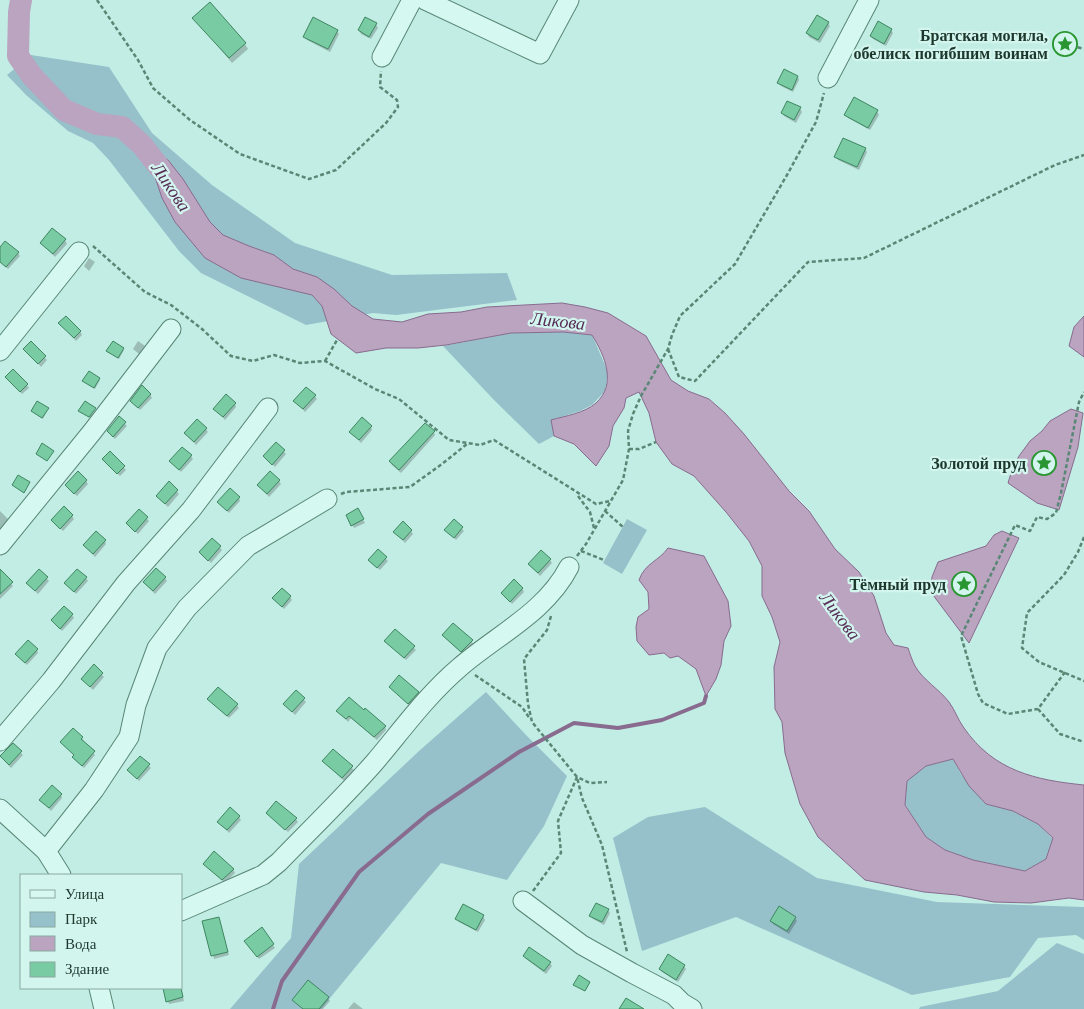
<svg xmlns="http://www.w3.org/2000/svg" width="1084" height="1009" font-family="'Times New Roman',serif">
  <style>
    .green { fill: #96c1cb }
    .water { fill: #baa4c0; stroke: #886b8e; fill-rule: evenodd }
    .shadow { fill: #0003 }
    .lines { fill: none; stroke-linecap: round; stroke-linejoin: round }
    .stream { stroke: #886b8e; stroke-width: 4 }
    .river { stroke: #baa4c0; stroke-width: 22 }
    .building { fill: #78cba2; stroke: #3f8661 }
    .minor-casing { stroke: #598775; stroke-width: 21 }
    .path { stroke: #598775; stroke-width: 2.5; stroke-dasharray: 4 2.5; stroke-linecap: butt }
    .minor { stroke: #d5f8f1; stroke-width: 19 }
    .labels { text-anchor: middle; stroke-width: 4.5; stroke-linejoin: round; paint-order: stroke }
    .poi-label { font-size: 16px; font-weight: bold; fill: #1d372c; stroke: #d2f5ee; text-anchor: end }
    .water-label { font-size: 18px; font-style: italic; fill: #572d56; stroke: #d2f5ee }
  </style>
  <rect width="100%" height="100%" fill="#c2ede4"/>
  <g class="green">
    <polygon points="31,55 109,67 152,133 212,185 295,243 392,275 507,273 517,300 396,315 373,313 306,325 201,273 179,251 109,160 93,143 68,131 26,95 7,75"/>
    <polygon points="563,332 592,335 608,372 605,391 592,405 580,411 552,420 554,436 539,444 494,400 443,346 511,333"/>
    <polygon points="627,519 647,530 622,574 603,563"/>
    <polygon points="486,692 526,735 567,776 544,826 507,880 441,863 321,1009 230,1009 291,938 299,864 419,751"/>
    <polygon points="953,759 961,774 986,804 1013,811 1038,824 1053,839 1046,859 1025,871 973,860 945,850 926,837 905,804 907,781 926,766"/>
    <polygon points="705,807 817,878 937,902 1084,907 1084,940 1076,935 1038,938 1010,977 912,995 736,917 642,951 613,838 648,817"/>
    <polygon points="1057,943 1084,954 1084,1009 919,1009 920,1007 998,991"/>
  </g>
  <g class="water">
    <path d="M142,145L168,160L183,179L210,222L223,235L249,246L274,255L293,269L317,277L334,289L352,306L373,319L402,322L428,314L461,312L487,307L562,303L585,307L608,313L646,336L671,380L688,391L709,399L725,413L744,434L789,491L809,511L835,549L859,572L874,596L886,633L894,645L908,648C910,654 912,660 915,666C923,680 939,689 949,702C955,710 958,720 964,728C994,771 1035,780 1084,785V900L1069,898L1031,903L994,902L957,895L924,892L865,880L818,837L800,804L785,753L782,722L775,709L774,667L780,642L772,617L762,596V566L749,541L726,512L694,476L672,464L656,442L649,413L639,392L626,398L624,408L613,426L609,446L596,466L574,444L554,436L551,420C565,416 585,413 596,403C617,384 605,356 592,335L563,332L511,333L446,345L418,348H386L356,353L331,334L322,306L312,295L241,278L205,258L175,222L162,198L155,177L145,159ZM953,759L969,786L986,804L1013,811L1038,824L1053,838L1046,859L1025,871L973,860L945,850L926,837L905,805L907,781L926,766Z"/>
    <polygon points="1084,316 1084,357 1069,346 1074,327"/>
    <polygon points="1071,409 1083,413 1078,447 1059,510 1037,503 1008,483 1012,470 1019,456 1030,441 1042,431 1050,421"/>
    <polygon points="1002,531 1019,538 969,643 930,591 932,577 938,562 986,546 994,535"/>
    <path d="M668,548L704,556L728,601L731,626L724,641L721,665L716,679L706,696L696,669L678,656L670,658L664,653L649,655L637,641L636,627L638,617L649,609L648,592L639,580C645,563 659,561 668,548Z"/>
  </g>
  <g class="shadow">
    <polygon points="194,18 245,44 248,49 232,63"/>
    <polygon points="828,23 830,26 820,43 809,37 807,33"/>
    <polygon points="376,24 378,28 371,39 361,34 359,30"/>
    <polygon points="891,30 893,33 886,46 873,39 871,36"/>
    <polygon points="337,31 339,34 330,52 307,40 305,37"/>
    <polygon points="798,77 799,80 793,92 781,86 779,83"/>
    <polygon points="800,108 802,112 796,123 784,116 782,113"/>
    <polygon points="877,111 879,115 870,130 848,118 846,115"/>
    <polygon points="865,149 867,152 859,170 838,160 836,157"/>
    <polygon points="65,240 67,244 55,257 41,243"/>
    <polygon points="0,249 18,253 20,256 8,269 0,262"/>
    <polygon points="89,258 95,262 89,271 84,266"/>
    <polygon points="60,324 80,331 82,335 76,341"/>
    <polygon points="138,341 145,346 139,354 133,349"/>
    <polygon points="113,342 124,350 119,359 109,352"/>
    <polygon points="31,343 47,360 41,367 25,349"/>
    <polygon points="89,373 100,380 95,389 84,382"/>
    <polygon points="6,377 27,385 29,388 22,394"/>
    <polygon points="150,394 152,398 140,410 134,404"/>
    <polygon points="315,396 317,399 305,412 295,401"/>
    <polygon points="235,404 236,407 225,420 215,409"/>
    <polygon points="48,409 43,419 33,412"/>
    <polygon points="95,409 90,418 81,412"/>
    <polygon points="119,418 127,426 115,439 108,431"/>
    <polygon points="371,427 372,430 361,443 351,432"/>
    <polygon points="206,429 208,432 196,445 186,434"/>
    <polygon points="434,432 435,435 401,473 392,465 390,462"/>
    <polygon points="276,444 286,454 275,467 264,456"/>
    <polygon points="110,453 126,470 120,476 105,462"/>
    <polygon points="191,456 193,459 181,472 171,461"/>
    <polygon points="86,481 88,484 77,496 66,486"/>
    <polygon points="279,481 281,484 269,497 259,486"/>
    <polygon points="169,483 179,494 168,507 157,496"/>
    <polygon points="239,498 240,501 229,513 219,503"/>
    <polygon points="139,510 149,521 138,534 127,523"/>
    <polygon points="358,510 365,523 354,528 347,515"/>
    <polygon points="0,511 9,520 0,532"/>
    <polygon points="72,516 74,519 63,531 52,520"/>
    <polygon points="454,521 464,531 456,540 446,530"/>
    <polygon points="411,531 413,534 405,543 395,532"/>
    <polygon points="212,539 222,550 211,563 200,552"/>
    <polygon points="105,541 106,544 95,557 85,546"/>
    <polygon points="378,551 388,561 380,570 371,563"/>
    <polygon points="550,560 552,563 540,576 530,565"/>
    <polygon points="39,570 49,581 38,594 27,583"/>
    <polygon points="0,571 13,586 0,599"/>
    <polygon points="86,578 88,581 76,594 66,583"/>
    <polygon points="165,578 167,581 155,594 145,583"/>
    <polygon points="522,588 524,592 512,604 502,593"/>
    <polygon points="290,597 292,600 284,609 274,599"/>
    <polygon points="72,615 74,618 62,631 52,620"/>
    <polygon points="453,625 474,644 463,654 443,636"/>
    <polygon points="395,630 416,650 406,660 385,641"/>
    <polygon points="37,650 38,653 27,665 17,655"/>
    <polygon points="94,666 104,677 93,690 82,679"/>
    <polygon points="390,687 418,692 420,696 410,706"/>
    <polygon points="296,691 306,702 295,715 284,704"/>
    <polygon points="208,699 237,705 239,708 229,718"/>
    <polygon points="338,711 364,712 385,726 386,730 377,740 351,718 348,722"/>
    <polygon points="82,738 84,741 83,742 95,755 84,768 75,760 74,757 75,756 62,742"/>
    <polygon points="13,745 23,755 11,768 1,757"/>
    <polygon points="333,751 354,770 344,781 324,761"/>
    <polygon points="141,758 151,768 139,781 131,773"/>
    <polygon points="61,795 62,798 51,811 41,800"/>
    <polygon points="267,813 296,819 298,822 288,832"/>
    <polygon points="239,817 241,820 229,833 219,822"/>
    <polygon points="204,864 233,869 235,873 225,883"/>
    <polygon points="608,910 610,913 604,925 593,919 591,916"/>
    <polygon points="483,916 485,920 478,932 459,922 457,918"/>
    <polygon points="218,918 229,955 214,959 204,922"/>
    <polygon points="795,918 797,921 789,934 773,924 771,921"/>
    <polygon points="248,945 273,945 275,948 259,959"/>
    <polygon points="524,956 550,963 552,966 546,974 526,959"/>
    <polygon points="684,966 686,969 678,982 662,972 660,969"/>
    <polygon points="164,988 181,988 184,1001 169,1004"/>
    <polygon points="328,998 330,1001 323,1009 303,1009 293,1000"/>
    <polygon points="354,1002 363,1009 348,1009"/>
  </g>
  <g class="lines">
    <polyline class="stream" points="273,1009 282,981 359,872 428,814 519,752 574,723 618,728 662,720 704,703 706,696"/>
    <polyline class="river" points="21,0 19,12 18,56 32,76 64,110 97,124 122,127 142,145 160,168"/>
  </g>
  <g class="building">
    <polygon points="210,2 246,43 229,58 192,18"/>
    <polygon points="817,15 829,22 818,40 806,33"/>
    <polygon points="313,17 338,30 328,49 303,37"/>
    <polygon points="365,17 377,23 369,37 358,30"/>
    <polygon points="878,21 892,29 884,44 870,36"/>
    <polygon points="784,69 798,76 792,90 777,83"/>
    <polygon points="854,97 878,110 868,128 844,115"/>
    <polygon points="787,101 801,107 794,120 781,113"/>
    <polygon points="843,138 866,148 857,167 834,157"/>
    <polygon points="52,228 66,239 53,254 40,243"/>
    <polygon points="5,241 19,252 6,267 0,262 0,247"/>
    <polygon points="66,316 81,331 74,338 58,323"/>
    <polygon points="31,341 46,356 38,364 23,349"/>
    <polygon points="113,341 124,348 118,358 106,351"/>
    <polygon points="13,369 28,384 20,392 5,377"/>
    <polygon points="89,371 100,378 94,388 82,381"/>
    <polygon points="142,385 151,394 138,408 130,401"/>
    <polygon points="306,387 316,395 303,409 293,401"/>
    <polygon points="226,394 236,403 223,417 213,409"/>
    <polygon points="37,401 49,408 42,418 31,411"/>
    <polygon points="85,401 96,408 89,417 78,411"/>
    <polygon points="119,416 126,422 113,437 107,431"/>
    <polygon points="362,417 372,426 359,440 349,432"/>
    <polygon points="197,419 207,428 194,442 184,433"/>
    <polygon points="425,423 435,431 399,470 389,461"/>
    <polygon points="276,442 285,450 272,465 263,456"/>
    <polygon points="42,443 54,451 47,461 36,454"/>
    <polygon points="182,447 192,455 179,470 169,461"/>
    <polygon points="110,451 125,466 117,474 102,459"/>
    <polygon points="78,471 87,480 74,494 65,485"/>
    <polygon points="270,471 280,480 267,494 257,485"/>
    <polygon points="18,475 30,482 24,493 12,485"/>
    <polygon points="169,481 178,490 165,504 156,496"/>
    <polygon points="230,488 240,497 227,511 217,502"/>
    <polygon points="64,506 73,515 60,529 51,520"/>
    <polygon points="358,508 364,519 351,526 346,515"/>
    <polygon points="139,509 148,517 135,532 126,523"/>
    <polygon points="454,519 463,527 454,538 444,530"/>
    <polygon points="403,521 412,530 403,540 393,532"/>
    <polygon points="96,531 106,540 93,554 83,545"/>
    <polygon points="212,538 221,546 208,561 199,552"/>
    <polygon points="378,549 387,557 377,568 368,560"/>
    <polygon points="541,550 551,559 538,573 528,564"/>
    <polygon points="156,568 166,577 153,591 143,582"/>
    <polygon points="0,569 13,582 0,594"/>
    <polygon points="39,569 48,577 35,591 26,583"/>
    <polygon points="77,569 87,577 74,592 64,583"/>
    <polygon points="514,579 523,588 510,602 501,593"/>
    <polygon points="282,588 291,596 282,607 272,598"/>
    <polygon points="64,606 73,614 60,629 51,620"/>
    <polygon points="453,623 473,640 461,652 442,635"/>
    <polygon points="395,629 415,646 404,658 384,641"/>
    <polygon points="28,640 38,649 25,663 15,654"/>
    <polygon points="94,664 103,673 90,687 81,679"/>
    <polygon points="399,675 419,692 408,704 389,687"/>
    <polygon points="218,687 238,704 227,716 207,699"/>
    <polygon points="296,690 305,698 292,712 283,704"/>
    <polygon points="349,697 364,710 365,708 386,726 374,737 349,716 346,719 336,711"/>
    <polygon points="73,728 83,737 81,739 95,751 82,766 72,757 74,755 60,742"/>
    <polygon points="13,743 22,751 9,765 0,756"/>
    <polygon points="333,749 353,766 342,778 322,761"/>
    <polygon points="140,756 150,764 137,779 127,770"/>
    <polygon points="52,785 62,794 49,808 39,800"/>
    <polygon points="276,801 297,818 285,830 266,813"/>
    <polygon points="230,807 240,816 227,830 217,822"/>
    <polygon points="214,851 234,869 222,880 203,864"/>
    <polygon points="596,903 609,909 602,922 589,916"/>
    <polygon points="463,904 484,915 476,930 455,919"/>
    <polygon points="779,906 796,917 787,931 770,921"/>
    <polygon points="219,917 228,952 211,956 202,921"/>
    <polygon points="262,927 274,944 257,957 244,941"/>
    <polygon points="529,947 551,962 544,971 523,956"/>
    <polygon points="668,954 685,965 676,980 659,969"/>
    <polygon points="579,975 590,982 585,991 573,985"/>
    <polygon points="308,980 329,997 319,1009 303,1009 292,1000"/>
    <polygon points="163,988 181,988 183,997 166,1002"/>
    <polygon points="626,998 644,1009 619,1009"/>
  </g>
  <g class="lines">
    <defs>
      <g id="minor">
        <polyline points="425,0 540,54 569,0"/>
        <polyline points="382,57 412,0"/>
        <polyline points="828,78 869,0"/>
        <polyline points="0,351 79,252"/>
        <polyline points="0,545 92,432 171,329"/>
        <polyline points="0,741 51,681 126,583 191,510 268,408"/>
        <polyline points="0,809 46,851 61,875"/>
        <polyline points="46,851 94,790 129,737 136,705 157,648 187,608 248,546 327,499"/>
        <polyline points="523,901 582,945 632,973 674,995 682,1003 692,1009"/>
        <path d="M181,911L263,875L279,862C311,829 344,797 374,763C402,730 427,695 460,667C497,635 546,612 569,567"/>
        <polyline points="99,988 104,1009"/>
      </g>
    </defs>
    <use href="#minor" class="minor-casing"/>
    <g class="path">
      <polyline points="97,0 138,60 153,88 190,120 240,154 309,179 336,170 386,123 398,107 397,100 380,87 381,71"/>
      <polyline points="1065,44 1084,49"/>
      <polyline points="93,246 145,292 171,305 202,329 231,356 253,361 274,355 300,363 325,361 375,389 399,399 449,440 480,445 494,440 596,504 610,501"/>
      <polyline points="668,349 679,377 695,381 808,262 864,258 1055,165 1084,155"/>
      <polyline points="325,361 337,340"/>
      <polyline points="629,449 639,449 656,442"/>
      <polyline points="341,494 346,492 410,487 442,464 467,444"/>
      <polyline points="578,496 590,512 594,528"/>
      <polyline points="605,511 623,527"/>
      <polyline points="1084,537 1078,552 1064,575 1027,613 1022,648 1039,662 1084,681"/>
      <polyline points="581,551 604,560"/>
      <polyline points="577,556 586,544 623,480 629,449 628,431 633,414 641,396 668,349 672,335 680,316 735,264 787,175 816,122 824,93"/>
      <polyline points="551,616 547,630 524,659 528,704 532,722 577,777 582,798 602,845 627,952"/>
      <polyline points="1065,672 1038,709 1008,714 983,703 978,694 961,636 1015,525 1030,531 1037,517 1047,519 1056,513 1061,493 1079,402 1084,392"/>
      <polyline points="475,675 522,707 530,719"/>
      <polyline points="1038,709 1060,734 1084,742"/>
      <polyline points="533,891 561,853 558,821 577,777 590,783 607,782"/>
    </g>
    <use href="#minor" class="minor"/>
  </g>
  <defs>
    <symbol id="sight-ring" viewBox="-11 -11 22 22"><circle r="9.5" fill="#d2f5ee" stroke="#2a9632" stroke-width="1.5"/><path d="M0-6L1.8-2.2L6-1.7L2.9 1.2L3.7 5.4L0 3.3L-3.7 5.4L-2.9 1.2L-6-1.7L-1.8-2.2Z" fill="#2a9632"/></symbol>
  </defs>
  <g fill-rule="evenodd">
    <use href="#sight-ring" x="1051" y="30" width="28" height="28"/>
    <use href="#sight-ring" x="1030" y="449" width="28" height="28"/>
    <use href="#sight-ring" x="950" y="570" width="28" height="28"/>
  </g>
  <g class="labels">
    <g class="poi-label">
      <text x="1048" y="41">Братская могила,<tspan x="1048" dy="18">обелиск погибшим воинам</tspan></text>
      <text x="1026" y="469">Золотой пруд</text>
      <text x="946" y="590">Тёмный пруд</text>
    </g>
    <g class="water-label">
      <text transform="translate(171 187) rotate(56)" y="6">Ликова</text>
      <text transform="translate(558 321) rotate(6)" y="6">Ликова</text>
      <text transform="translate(840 616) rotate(53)" y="6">Ликова</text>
    </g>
  </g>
  <rect x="20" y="874" width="162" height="115" fill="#d2f5ee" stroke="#8aa9a0"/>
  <rect x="30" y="890" width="25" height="8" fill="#d5f8f1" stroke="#8aa9a0"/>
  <text x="65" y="899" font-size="15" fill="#1d372c">Улица</text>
  <rect x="30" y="912" width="25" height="15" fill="#96c1cb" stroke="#8aa9a0"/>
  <text x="65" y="924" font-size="15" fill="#1d372c">Парк</text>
  <rect x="30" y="936" width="25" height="15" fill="#baa4c0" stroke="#8aa9a0"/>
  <text x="65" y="949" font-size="15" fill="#1d372c">Вода</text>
  <rect x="30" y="962" width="25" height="15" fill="#78cba2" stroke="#8aa9a0"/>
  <text x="65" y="974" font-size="15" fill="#1d372c">Здание</text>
</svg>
